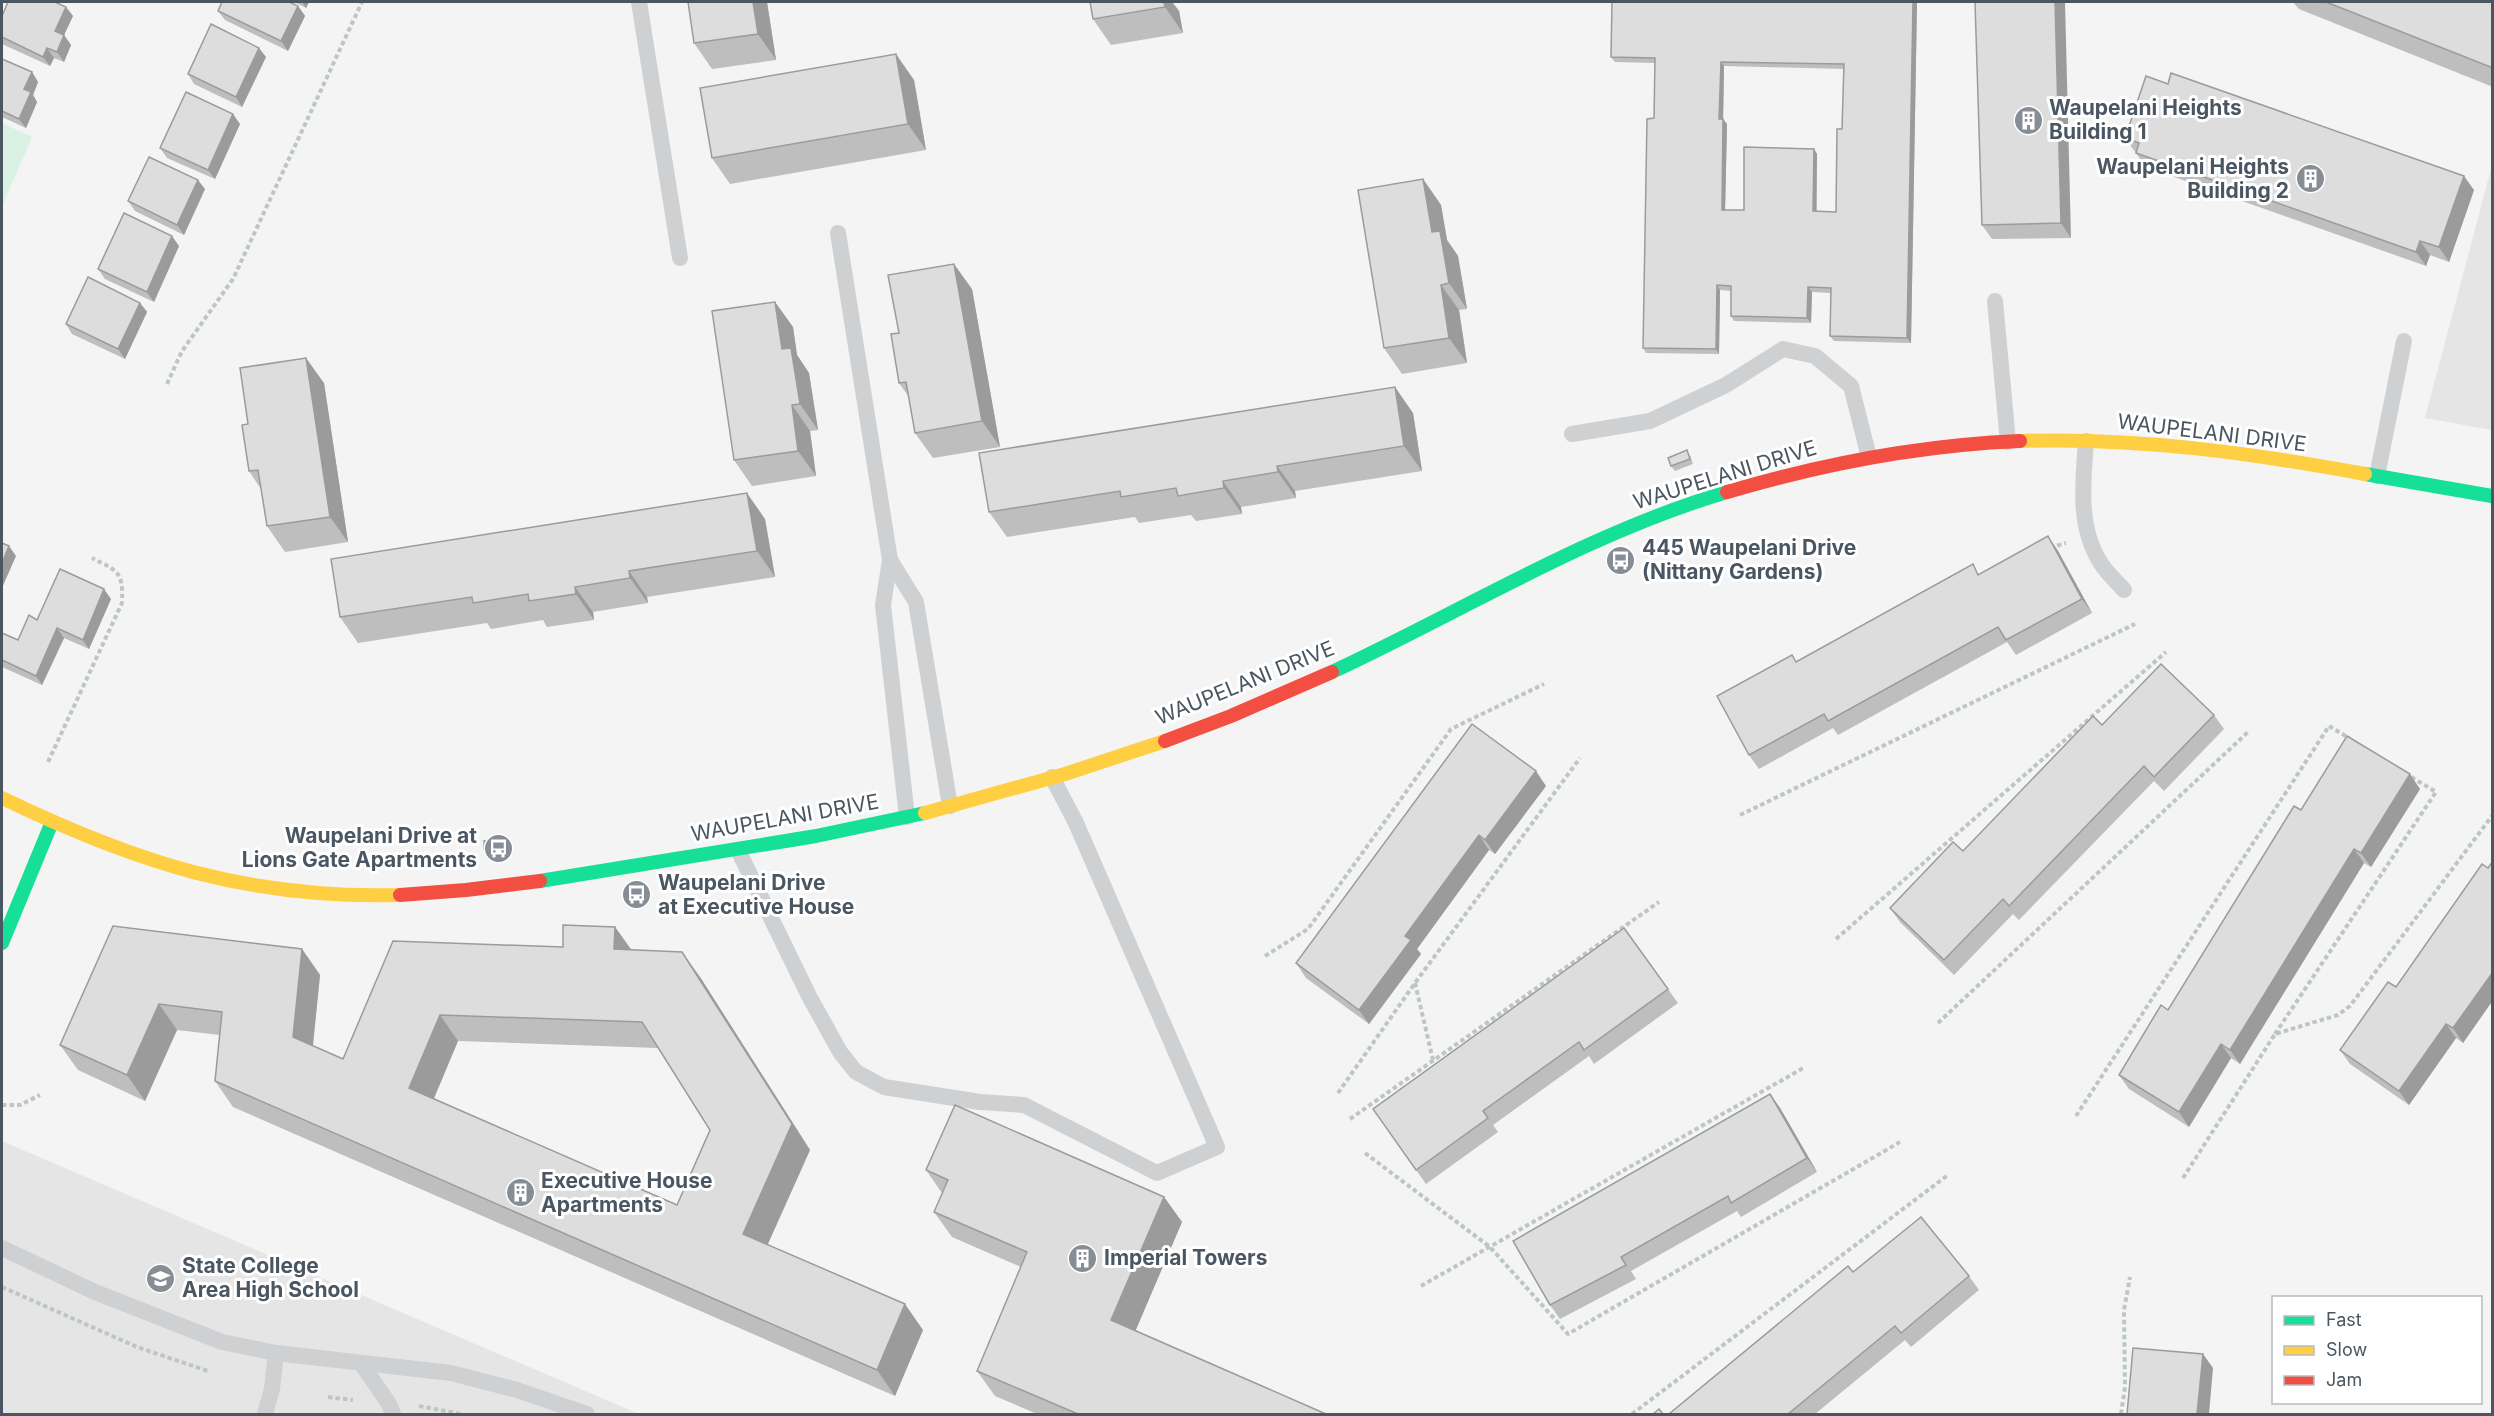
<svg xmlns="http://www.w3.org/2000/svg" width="2494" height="1416" font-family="Inter,sans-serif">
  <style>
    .education { fill: #e6e5e6 }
    .green { fill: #d9f2e3 }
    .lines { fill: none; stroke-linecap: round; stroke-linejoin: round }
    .path { stroke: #bcc7c4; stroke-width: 4; stroke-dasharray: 4.5 3; stroke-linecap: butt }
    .lane { stroke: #ced0d2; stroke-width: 16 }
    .fast { stroke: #16e098; stroke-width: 14 }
    .slow { stroke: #ffcf43; stroke-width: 14 }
    .jam { stroke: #f24e42; stroke-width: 14 }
    .wall { fill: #bebebf; fill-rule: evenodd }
    .shaded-wall { fill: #9b9b9b }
    .building { fill: #ddddde; stroke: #9b9b9b; stroke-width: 1.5; fill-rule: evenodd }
    .labels { text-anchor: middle; stroke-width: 6; stroke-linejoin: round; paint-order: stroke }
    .poi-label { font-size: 21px; font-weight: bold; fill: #4a5661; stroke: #fff; text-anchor: start }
    .street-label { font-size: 21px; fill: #4a5661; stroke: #fff }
  </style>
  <rect width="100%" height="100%" fill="#f4f4f4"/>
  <g class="education">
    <polygon points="2492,165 2492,430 2425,418"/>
    <polygon points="2,1141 639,1414 2,1414"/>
  </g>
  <polygon class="green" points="2,123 32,137 2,206"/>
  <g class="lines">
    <g class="path">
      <polyline points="167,384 182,351 233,279 362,2"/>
      <polyline points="2050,548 2066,543"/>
      <path d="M48,762L122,603C123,571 119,572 92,558"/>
      <polyline points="1740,815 2135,624"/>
      <polyline points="1836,939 2166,652"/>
      <polyline points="1265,956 1308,929 1451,729 1544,684"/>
      <polyline points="1415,983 1433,1060"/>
      <polyline points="1938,1023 2248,732"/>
      <polyline points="2275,1034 2436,792 2408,775"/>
      <polyline points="1338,1093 1415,983 1580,758"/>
      <polyline points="2,1105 20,1105 40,1095"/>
      <polyline points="2076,1116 2329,726 2349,738"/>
      <polyline points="1350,1119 1659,902"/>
      <polyline points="1365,1153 1490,1247 1568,1334 1900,1142"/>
      <polyline points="2183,1178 2275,1034 2338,1015 2350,1006 2492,816"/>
      <polyline points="1421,1286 1805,1067"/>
      <polyline points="2,1287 137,1347 208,1371"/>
      <polyline points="328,1397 353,1400"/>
      <polyline points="419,1406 461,1414"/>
      <polyline points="1632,1414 1948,1175"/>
      <polyline points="2121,1414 2125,1387 2124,1310 2130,1277"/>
    </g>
    <g class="lane">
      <polyline points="639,2 680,258"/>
      <polyline points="838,233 890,560 883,605 907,817"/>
      <polyline points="1995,301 2008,442"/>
      <polyline points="1572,434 1650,421 1726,385 1783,349 1815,356 1851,386 1869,457"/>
      <path d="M2086,441C2083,483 2077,528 2102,565C2108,574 2117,582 2124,590"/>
      <polyline points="2377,476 2404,341"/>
      <polyline points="890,560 916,602 950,806"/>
      <polyline points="738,850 809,996 840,1052 856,1072 884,1087 980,1102 1024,1105 1157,1173 1217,1147 1076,823 1052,777"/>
      <polyline points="2,1248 95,1292 222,1342 276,1353 451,1373 517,1390 587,1414"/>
      <polyline points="361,1363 389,1404 393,1414"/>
      <polyline points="265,1414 272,1389 276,1353"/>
    </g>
    <g class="fast">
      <polyline points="2365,474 2492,496"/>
      <path d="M1332,672C1463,611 1588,533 1727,492"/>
      <polyline points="540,881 816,836 925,813"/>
      <polyline points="2,943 52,822"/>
    </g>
    <g class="slow">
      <path d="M2020,441C2136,437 2251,453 2365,474"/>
      <path d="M2,798C137,863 248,899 400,895"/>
      <polyline points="925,813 1065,774 1165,741"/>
    </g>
    <g class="jam">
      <path d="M1727,492C1822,464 1921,445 2020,441"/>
      <polyline points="1165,741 1231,716 1332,672"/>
      <polyline points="400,895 466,890 540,881"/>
    </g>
  </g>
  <g class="wall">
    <polygon points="294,2 309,2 306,8"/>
    <polygon points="767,2 776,60 712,69 694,43"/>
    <polygon points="1172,2 1179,11 1183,33 1111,45 1093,19"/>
    <polygon points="1975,2 2071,238 1992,239 1982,225"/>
    <polygon points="2293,2 2493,2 2493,87 2299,9"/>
    <path d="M1917,3L1911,343L1834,341L1830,336L1831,293L1812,292L1811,323L1734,321L1731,316V291L1720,290L1719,354L1646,353L1643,348L1654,118L1655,63L1615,62L1611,57ZM1724,66L1844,69L1842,129L1836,212L1817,211V154L1814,149L1744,210H1725L1727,124L1723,119Z"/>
    <polygon points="298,6 305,16 288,51 225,20 218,11"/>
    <polygon points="66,7 73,16 64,35 71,45 64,62 54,58 50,66 2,44 2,16"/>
    <polygon points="266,57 242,107 194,84 188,74"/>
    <polygon points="2,59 32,72 38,82 33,95 37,102 26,128 2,117"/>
    <polygon points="914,80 926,150 730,184 712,158"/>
    <polygon points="240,124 215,179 167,158 160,148"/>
    <polygon points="2125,138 2474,190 2449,262 2430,255 2426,266 2146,167"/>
    <polygon points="1423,179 1441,205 1447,240 1458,256 1467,309 1459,310 1467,363 1402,374 1384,348"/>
    <polygon points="205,189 184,235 135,211 128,201"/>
    <polygon points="179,246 154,302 105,279 98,269"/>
    <polygon points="972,289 1000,447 933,458 915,433 909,397 899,383 899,333"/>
    <polygon points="775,302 793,327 797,355 809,373 818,430 810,431 816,476 752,486 734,460"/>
    <polygon points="140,303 147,312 125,359 72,334 66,324"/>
    <polygon points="324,383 348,542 285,552 267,526 261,489 249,471 248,424"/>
    <polygon points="1413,413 1422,471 1295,491 1296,498 1241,507 1242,514 1196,521 1191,515 1139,523 1135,517 1007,537 989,512"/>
    <polygon points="1690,455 1693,464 1675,471 1671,466"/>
    <polygon points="765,519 775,577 647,597 648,603 593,612 594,620 547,627 543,620 491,629 487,623 358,643 340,617"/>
    <polygon points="2048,536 2058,551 2092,613 2016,655 2007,642 1838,735 1833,728 1759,769 1749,755 1797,661 1980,574"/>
    <polygon points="111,599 89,649 64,638 42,685 2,667 2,633 18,640 37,620"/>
    <polygon points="2214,715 2224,729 2164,791 2154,781 2019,920 2013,914 1954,975 1900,922 1890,908 1963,851 2102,725"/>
    <polygon points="1546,786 1495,854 1489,850 1417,949 1421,954 1369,1024 1306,978 1296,963"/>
    <polygon points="2420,789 2371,867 2364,863 2240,1064 2231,1058 2189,1127 2129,1089 2119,1075 2168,1010 2301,810"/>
    <polygon points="506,843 507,851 488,854 484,849"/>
    <polygon points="2493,861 2493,1000 2463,1043 2456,1038 2409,1105 2350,1064 2340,1050 2396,987"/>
    <path d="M113,926L302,949L320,975L313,1046L343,1059L563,947L615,927L631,950L700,977L810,1150L768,1244L923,1330L895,1396L233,1107L215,1081L220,1035L177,1030L145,1101L78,1070L60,1045ZM458,1041L658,1048L710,1130L677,1205L434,1099Z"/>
    <polygon points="1624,928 1678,1003 1594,1064 1589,1056 1493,1125 1498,1132 1426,1184 1373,1109"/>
    <polygon points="1770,1094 1780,1108 1817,1172 1741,1217 1737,1211 1631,1271 1636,1279 1560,1319 1550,1305"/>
    <polygon points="926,1170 1164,1197 1182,1222 1135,1331 1326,1414 1037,1414 995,1396 977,1371 1021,1267 952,1237 934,1212 942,1193"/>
    <polygon points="1853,1272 1969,1276 1979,1290 1911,1347 1905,1340 1815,1414 1669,1414"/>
  </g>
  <g class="shaded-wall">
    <polygon points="302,2 309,2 306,8"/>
    <polygon points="753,2 767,2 776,60 758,34"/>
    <polygon points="1164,2 1172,2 1179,11 1183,33 1165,7"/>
    <polygon points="1913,2 1916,2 1917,3 1911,343 1907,338"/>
    <polygon points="2055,2 2065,2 2071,238 2061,223"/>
    <polygon points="298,6 305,16 288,51 281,41"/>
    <polygon points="66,7 73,16 64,35 71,45 64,62 57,52 55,31"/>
    <polygon points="47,48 54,58 50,66 43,57"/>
    <polygon points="259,48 266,57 242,107 236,97"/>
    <polygon points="896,54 914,80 926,150 908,124"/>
    <polygon points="1721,62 1724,66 1723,124 1719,119"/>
    <polygon points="32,72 38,82 33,95 37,102 26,128 19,119 24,89"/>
    <polygon points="233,114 240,124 215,179 208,170"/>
    <polygon points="1723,119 1727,124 1725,214 1722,210"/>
    <polygon points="1814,149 1817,154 1816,216 1813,211"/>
    <polygon points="2464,176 2474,190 2449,262 2439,247"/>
    <polygon points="1423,179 1441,205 1447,240 1458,256 1467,309 1449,283 1432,232"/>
    <polygon points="198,180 205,189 184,235 177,225"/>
    <polygon points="172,236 179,246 154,302 147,292"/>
    <polygon points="2420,241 2430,255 2426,266 2416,252"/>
    <polygon points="954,264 972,289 1000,447 982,421"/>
    <polygon points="1441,285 1459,310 1467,363 1449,338"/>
    <polygon points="1717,285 1720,290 1719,354 1716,349"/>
    <polygon points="1808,287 1812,292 1811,323 1807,318"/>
    <polygon points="775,302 793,327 797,355 809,373 818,430 800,404 782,349"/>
    <polygon points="140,303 147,312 125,359 118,349"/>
    <polygon points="306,358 324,383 348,542 330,517"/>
    <polygon points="1395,387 1413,413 1422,471 1404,446"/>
    <polygon points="792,405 810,431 816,476 798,451"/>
    <polygon points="1277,466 1295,491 1296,498 1278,472"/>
    <polygon points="1223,481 1241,507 1242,514 1224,488"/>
    <polygon points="747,493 765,519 775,577 757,551"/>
    <polygon points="2048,536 2058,551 2092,613 2082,599"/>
    <polygon points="9,546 16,556 2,588 2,563"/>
    <polygon points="629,571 647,597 648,603 630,578"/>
    <polygon points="575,587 593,612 594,620 576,594"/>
    <polygon points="104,589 111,599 89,649 83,640"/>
    <polygon points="57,628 64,638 42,685 36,676"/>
    <polygon points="1536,771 1546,786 1495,854 1485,840"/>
    <polygon points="2410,774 2420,789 2371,867 2361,853"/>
    <polygon points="1479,835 1489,850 1417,949 1421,954 1369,1024 1359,1010 1405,936"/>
    <polygon points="503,838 506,843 507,851 503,846"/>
    <polygon points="2354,849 2364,863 2240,1064 2230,1050"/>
    <polygon points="615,927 633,952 614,949"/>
    <polygon points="302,949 320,975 311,1063 293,1037"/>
    <polygon points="682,952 700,977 810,1150 761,1259 743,1234"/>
    <polygon points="2493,972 2493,1000 2463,1043 2453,1028"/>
    <polygon points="159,1004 177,1030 145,1101 127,1075"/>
    <polygon points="440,1015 458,1041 427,1114 409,1088"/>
    <polygon points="2446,1024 2456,1038 2409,1105 2399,1091"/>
    <polygon points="2221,1044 2231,1058 2189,1127 2179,1112"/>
    <polygon points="1770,1094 1780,1108 1817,1172 1807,1158"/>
    <polygon points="1164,1197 1182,1222 1129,1346 1111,1320"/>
    <polygon points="905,1304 923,1330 895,1396 877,1370"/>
    <polygon points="2203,1354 2213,1368 2209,1414 2197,1414"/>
  </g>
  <g class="building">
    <polygon points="8,2 55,2 66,7 55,31 64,35 57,52 47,48 43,57 2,37 2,16"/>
    <polygon points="222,2 289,2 298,6 281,41 218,11"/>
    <polygon points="688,2 753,2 758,34 694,43"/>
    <polygon points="1090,2 1164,2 1165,7 1093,19"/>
    <path d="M1612,2H1913L1907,338L1830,336L1831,288L1808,287L1807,318L1731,316V286L1717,285L1716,349L1643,348L1647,119L1654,118L1655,58L1611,57ZM1721,62L1844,64L1842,129H1837L1836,212L1813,211L1814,149L1744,147V210H1722L1723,119H1719Z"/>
    <polygon points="1975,2 2055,2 2061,223 1982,225"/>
    <polygon points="2326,2 2493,2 2493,68"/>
    <polygon points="211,24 259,48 236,97 188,74"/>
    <polygon points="896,54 908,124 712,158 700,88"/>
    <polygon points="2,59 32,72 24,89 31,92 19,119 2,111"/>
    <polygon points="2171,73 2464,176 2439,247 2420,241 2416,252 2136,153 2139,143 2125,138 2146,76 2168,84"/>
    <polygon points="186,92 233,114 208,170 160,148"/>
    <polygon points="149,157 198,180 177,225 128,201"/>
    <polygon points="1423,179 1432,232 1440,231 1449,283 1441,285 1449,338 1384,348 1358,190"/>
    <polygon points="124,213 172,236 147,292 98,269"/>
    <polygon points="954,264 982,421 915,433 906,382 899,383 891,334 899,333 888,275"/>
    <polygon points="88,277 140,303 118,349 66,324"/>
    <polygon points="775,302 782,349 791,348 800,404 792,405 798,451 734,460 712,311"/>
    <polygon points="306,358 330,517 267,526 258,470 249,471 242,425 248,424 240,368"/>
    <polygon points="1395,387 1404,446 1277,466 1278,472 1223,481 1224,488 1178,496 1176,488 1121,497 1120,491 989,512 979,453"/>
    <polygon points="1687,450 1690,459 1671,466 1668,458"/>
    <polygon points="747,493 757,551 629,571 630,578 575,587 576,594 529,601 528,594 473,603 472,597 340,617 331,559"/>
    <polygon points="2048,536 2082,599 2006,640 1998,627 1828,721 1824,714 1749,755 1717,696 1792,655 1796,662 1973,564 1978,575"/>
    <polygon points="2,543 9,546 2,563"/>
    <polygon points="60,569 104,589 83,640 57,628 36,676 2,660 2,633 18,640 29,615 37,620"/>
    <polygon points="2161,664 2214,715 2154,777 2144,766 2009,906 2003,899 1944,960 1890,908 1953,842 1963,851 2093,716 2102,725"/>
    <polygon points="1472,724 1536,771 1485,840 1479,835 1405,936 1411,940 1359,1010 1296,963"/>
    <polygon points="2347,736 2410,774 2361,853 2354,849 2230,1050 2221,1044 2179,1112 2119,1075 2161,1005 2168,1010 2294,806 2301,810"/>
    <polygon points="503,838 503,846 484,849 484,841"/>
    <polygon points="2493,861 2493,972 2453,1028 2446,1024 2399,1091 2340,1050 2388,982 2396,987 2482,864 2488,868"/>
    <path d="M563,925L615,927L614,949L682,952L792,1124L743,1234L905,1304L877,1370L215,1081L222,1012L159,1004L127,1075L60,1045L113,926L302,949L293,1037L343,1059L393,941L563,947ZM440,1015L642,1022L710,1130L677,1205L409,1088Z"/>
    <polygon points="1624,928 1668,989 1584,1050 1579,1042 1483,1111 1488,1118 1416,1170 1373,1109"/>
    <polygon points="1770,1094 1807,1158 1731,1203 1728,1196 1621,1257 1626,1265 1550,1305 1513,1241"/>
    <polygon points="955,1105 1164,1197 1111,1320 1326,1414 1078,1414 977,1371 1027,1252 934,1212 948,1180 926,1170"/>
    <polygon points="1921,1217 1969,1276 1901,1333 1895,1326 1788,1414 1669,1414 1848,1266 1853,1272"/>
    <polygon points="2133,1348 2203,1354 2197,1414 2127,1414"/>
    <polygon points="1659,1409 1663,1414 1653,1414"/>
  </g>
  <defs>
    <symbol id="building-disc" viewBox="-11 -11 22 22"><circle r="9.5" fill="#868d94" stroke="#fff"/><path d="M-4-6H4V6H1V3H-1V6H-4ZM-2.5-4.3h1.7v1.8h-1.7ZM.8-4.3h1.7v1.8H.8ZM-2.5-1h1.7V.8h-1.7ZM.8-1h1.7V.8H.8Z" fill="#fff"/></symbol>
    <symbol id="bus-disc" viewBox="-11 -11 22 22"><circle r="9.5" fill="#868d94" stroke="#fff"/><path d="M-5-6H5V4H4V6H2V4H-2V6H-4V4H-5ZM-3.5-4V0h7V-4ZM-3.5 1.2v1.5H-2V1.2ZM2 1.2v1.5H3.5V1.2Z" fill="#fff"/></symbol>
    <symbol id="school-disc" viewBox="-11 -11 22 22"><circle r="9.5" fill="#868d94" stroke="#fff"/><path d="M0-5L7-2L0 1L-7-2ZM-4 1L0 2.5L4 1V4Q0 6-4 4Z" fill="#fff"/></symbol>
  </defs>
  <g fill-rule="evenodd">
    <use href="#building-disc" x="2012" y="104" width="33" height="33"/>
    <use href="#building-disc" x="2294" y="162" width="33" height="33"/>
    <use href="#bus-disc" x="1604" y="544" width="33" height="33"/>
    <use href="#bus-disc" x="482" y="832" width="33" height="33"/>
    <use href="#bus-disc" x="620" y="878" width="33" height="33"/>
    <use href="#building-disc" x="504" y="1176" width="33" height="33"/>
    <use href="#building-disc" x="1066" y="1242" width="33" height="33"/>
    <use href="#school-disc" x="144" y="1262" width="33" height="33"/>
  </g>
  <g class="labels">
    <g class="poi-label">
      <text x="2049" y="115">Waupelani Heights<tspan x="2049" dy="24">Building 1</tspan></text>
      <text x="2289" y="174" text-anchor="end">Waupelani Heights<tspan x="2289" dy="24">Building 2</tspan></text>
      <text x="1642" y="555">445 Waupelani Drive<tspan x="1642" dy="24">(Nittany Gardens)</tspan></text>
      <text x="477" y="843" text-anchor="end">Waupelani Drive at<tspan x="477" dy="24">Lions Gate Apartments</tspan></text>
      <text x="658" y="890">Waupelani Drive<tspan x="658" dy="24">at Executive House</tspan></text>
      <text x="541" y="1188">Executive House<tspan x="541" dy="24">Apartments</tspan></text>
      <text x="1104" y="1265">Imperial Towers</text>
      <text x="182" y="1273">State College<tspan x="182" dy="24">Area High School</tspan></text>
    </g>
    <g class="street-label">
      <text transform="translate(2212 433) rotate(7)" y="7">WAUPELANI DRIVE</text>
      <text transform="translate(1725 475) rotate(-17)" y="7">WAUPELANI DRIVE</text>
      <text transform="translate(1245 683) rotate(-22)" y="7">WAUPELANI DRIVE</text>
      <text transform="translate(785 818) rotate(-10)" y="7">WAUPELANI DRIVE</text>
    </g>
  </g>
  <rect width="2494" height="1416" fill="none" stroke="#4a5661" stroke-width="6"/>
  <rect x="2272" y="1296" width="210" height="108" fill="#ffffff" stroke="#b7bbc0" stroke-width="1.5"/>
  <rect x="2284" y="1316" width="30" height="9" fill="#16e098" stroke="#b7bbc0" stroke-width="1.5"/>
  <text x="2326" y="1326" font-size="18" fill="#4a5661">Fast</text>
  <rect x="2284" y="1346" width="30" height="9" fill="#ffcf43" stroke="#b7bbc0" stroke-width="1.5"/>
  <text x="2326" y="1356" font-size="18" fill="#4a5661">Slow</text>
  <rect x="2284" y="1376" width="30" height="9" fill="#f24e42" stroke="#b7bbc0" stroke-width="1.5"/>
  <text x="2326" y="1386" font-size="18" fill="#4a5661">Jam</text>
</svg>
